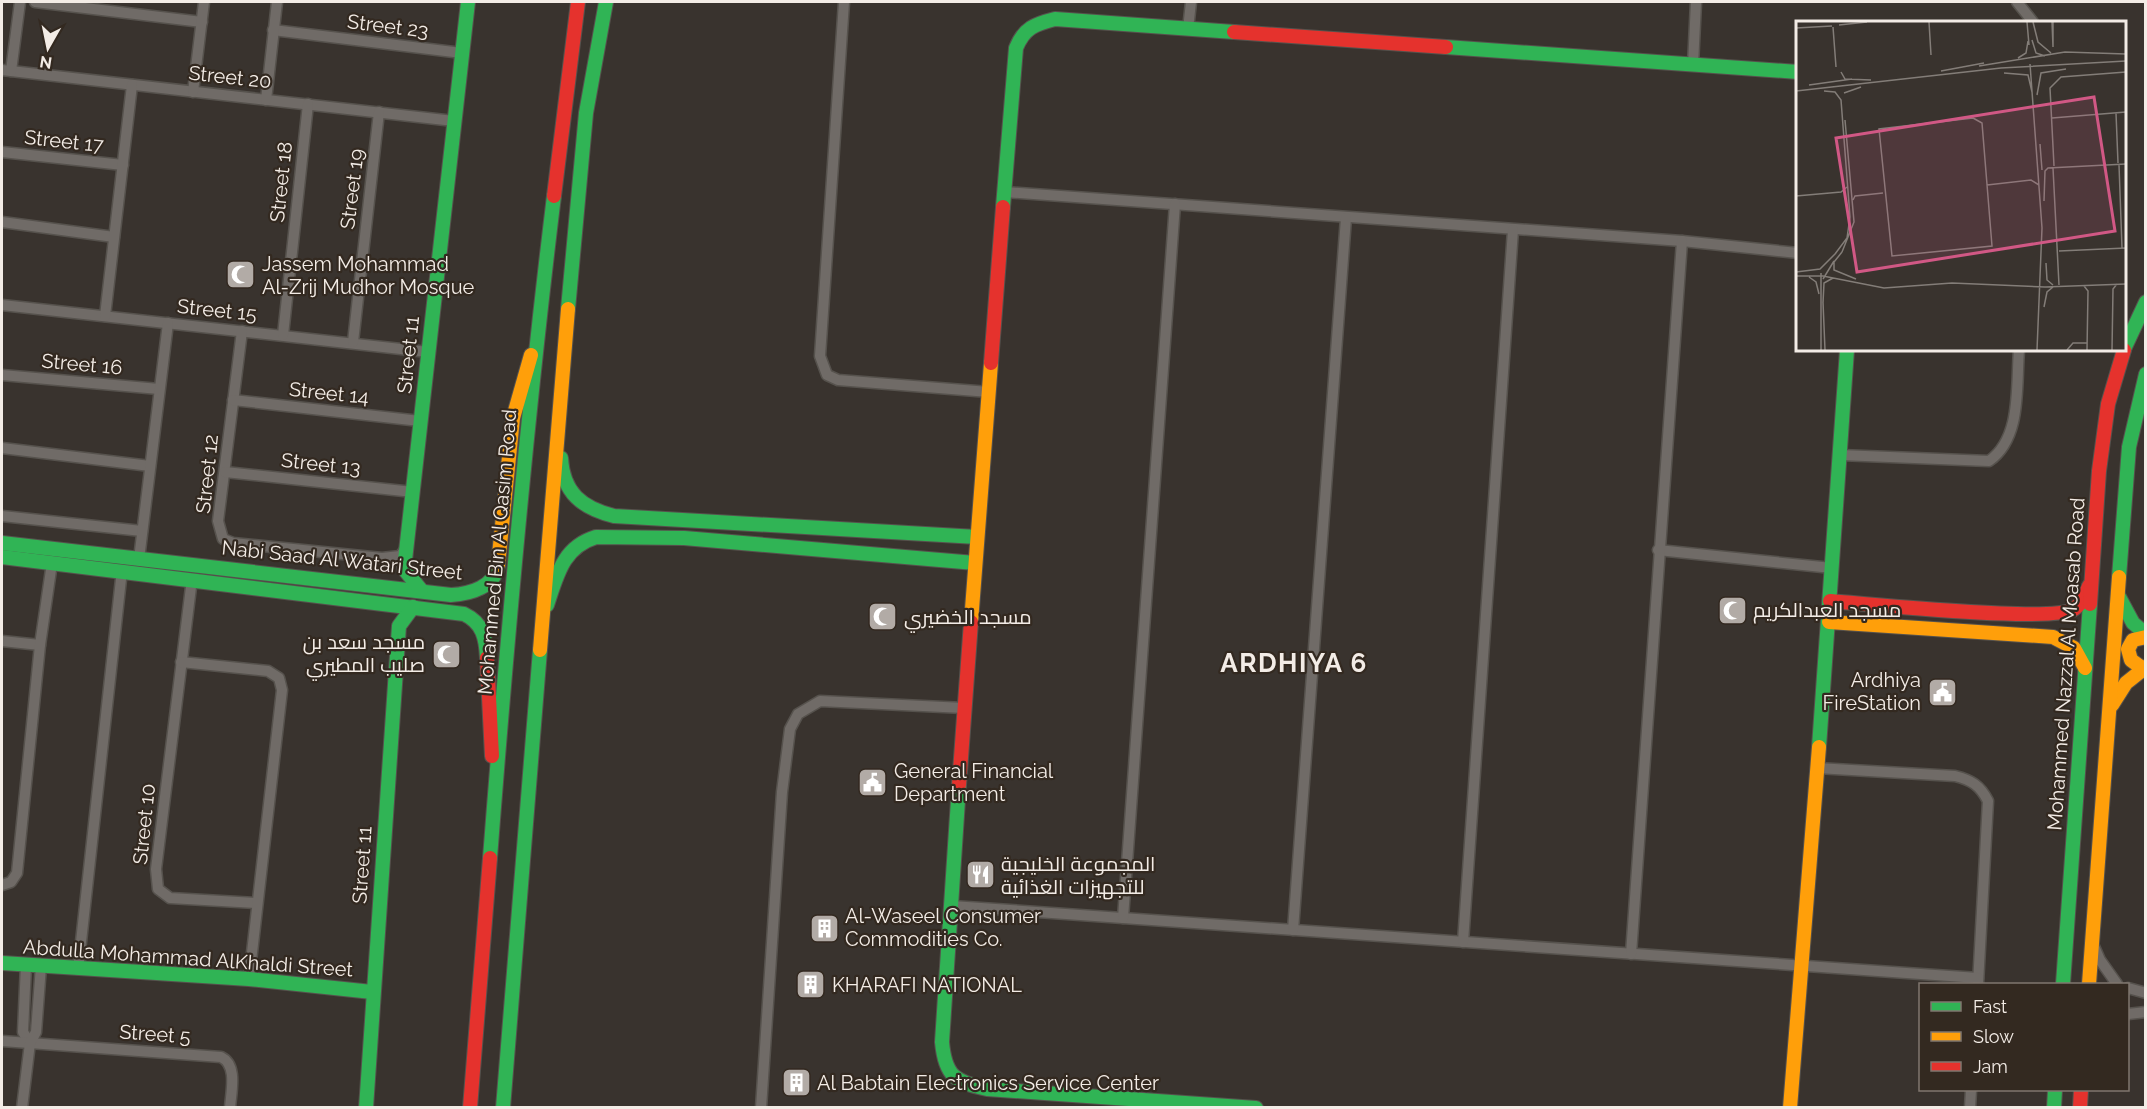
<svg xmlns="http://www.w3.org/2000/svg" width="2147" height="1109" font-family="Raleway,Cairo,sans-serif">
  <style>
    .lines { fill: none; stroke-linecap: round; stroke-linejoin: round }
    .street-casing { stroke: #56524d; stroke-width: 13 }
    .fast-casing { stroke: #56524d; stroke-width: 16 }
    .slow-casing { stroke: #56524d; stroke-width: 16 }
    .jam-casing { stroke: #56524d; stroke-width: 16 }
    .street { stroke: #706b67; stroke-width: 10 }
    .fast { stroke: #30b455; stroke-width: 14 }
    .slow { stroke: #ff9f0a; stroke-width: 14 }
    .jam { stroke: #e5322d; stroke-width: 14 }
    .labels { text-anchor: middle; stroke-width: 4.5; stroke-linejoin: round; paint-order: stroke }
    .street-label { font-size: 20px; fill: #f3ece6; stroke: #332920 }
    .poi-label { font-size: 20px; fill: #f3ece6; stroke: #332920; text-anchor: start }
    .district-label { font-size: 26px; font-weight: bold; letter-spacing: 1.5px; fill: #f3ece6; stroke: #332920 }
    .inset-road { fill: none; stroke: #837d78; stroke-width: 1.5 }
    .view { fill: #d15885; fill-opacity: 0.15; stroke: #d15885; stroke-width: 3 }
    .inset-edge { fill: none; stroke: #f3ece6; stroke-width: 3 }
  </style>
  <rect width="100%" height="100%" fill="#39332e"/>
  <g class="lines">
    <defs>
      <g id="street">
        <polyline points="35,2 202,22"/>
        <polyline points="844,2 820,356 827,375 838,380 989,392"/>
        <polyline points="2017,2 2033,22"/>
        <polyline points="1188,29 1191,2"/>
        <polyline points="273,30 462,53"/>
        <polyline points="1693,65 1696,2"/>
        <polyline points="2,70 454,121"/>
        <polyline points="11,71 20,2"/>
        <polyline points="193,92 204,2"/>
        <polyline points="266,100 277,2"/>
        <polyline points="2,152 123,165"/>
        <polyline points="1005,192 1682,241 1798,253"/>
        <polyline points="2,222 114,237"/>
        <polyline points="2,305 428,352"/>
        <polyline points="105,316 132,85"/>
        <polyline points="242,331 218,521 223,539 233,543 382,558 400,556 407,547"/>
        <polyline points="283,335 308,104"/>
        <polyline points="353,342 379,112"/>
        <polyline points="2,375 159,389"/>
        <polyline points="233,400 420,421"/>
        <polyline points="2,448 150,466"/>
        <path d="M1840,455L1989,461C2022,438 2016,386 2019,350"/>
        <polyline points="225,472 413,492"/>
        <polyline points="2,516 142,531"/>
        <polyline points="1658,550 1832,568"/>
        <polyline points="139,559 168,323"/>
        <polyline points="192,579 156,869 158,889 170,898 256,903"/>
        <polyline points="2,641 40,645"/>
        <polyline points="181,662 268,671 279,678 282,690 249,979"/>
        <path d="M1817,768L1955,776C1971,780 1980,785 1988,801L1978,984"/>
        <polyline points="2,885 11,882 17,873 40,645 52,563"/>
        <polyline points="952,906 1978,978"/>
        <polyline points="1123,918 1175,204"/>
        <polyline points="1293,930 1346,218"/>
        <polyline points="1463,942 1513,230"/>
        <polyline points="2093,944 2100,960 2117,984"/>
        <polyline points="1631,954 1682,241"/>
        <polyline points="26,965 23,1032 30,1043"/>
        <polyline points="78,969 122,570"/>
        <polyline points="2128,988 2146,993"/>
        <polyline points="2128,1014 2146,1012"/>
        <path d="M2,1041L221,1057C238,1065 231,1092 230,1108"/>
        <polyline points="22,1108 30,1043 36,1032 41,966"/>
        <polyline points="761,1108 782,792 790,729 798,714 820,701 964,708"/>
        <polyline points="1970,1108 1971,1090"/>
      </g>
      <g id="fast">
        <polyline points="1446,47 1798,72"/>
        <path d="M1003,207L1016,48C1024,28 1035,24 1055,19L1234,32"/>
        <polyline points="568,309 586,113 606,2"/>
        <polyline points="2124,349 2146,302"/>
        <path d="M561,458C563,493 582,508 614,516L977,537"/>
        <path d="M2,543L451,595C470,594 495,587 498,565"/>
        <path d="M2,557L464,614C483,623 486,638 487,658"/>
        <polyline points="2119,577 2129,447 2146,374"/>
        <polyline points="421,590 404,569 468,2"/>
        <polyline points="2118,595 2133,623 2146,634"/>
        <path d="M547,605C557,575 563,547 596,537L684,538L975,563"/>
        <polyline points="1819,747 1847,350"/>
        <path d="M959,785L942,1042C945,1076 955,1082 987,1089L1256,1108"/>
        <path d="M490,858C507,637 527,416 554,196"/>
        <polyline points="2,963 249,979 372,992"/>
        <polyline points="2063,984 2090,604"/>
        <polyline points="366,1108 399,626 413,607"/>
        <polyline points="503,1108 540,650"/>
        <polyline points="2054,1108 2055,1090"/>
      </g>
      <g id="slow">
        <polyline points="498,565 513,418 531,355"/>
        <polyline points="971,622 991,363"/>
        <polyline points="1829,622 2053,637 2074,648 2085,668"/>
        <polyline points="540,650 568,309"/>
        <polyline points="2142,668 2131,660 2128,649 2133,640 2146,637"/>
        <polyline points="2112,705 2126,683 2146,667"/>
        <polyline points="2089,984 2119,577"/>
        <polyline points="1790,1108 1819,747"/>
      </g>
      <g id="jam">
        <polyline points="1234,32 1446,47"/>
        <polyline points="554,196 578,2"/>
        <polyline points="991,363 1003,207"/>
        <path d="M1830,601C1867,604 2053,623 2074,609C2082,604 2086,594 2089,586"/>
        <polyline points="2090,604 2099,471 2108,404 2124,350"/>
        <polyline points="487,658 492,756"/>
        <polyline points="959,785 971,622"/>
        <polyline points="470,1108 490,858"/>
        <polyline points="2080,1108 2081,1090"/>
      </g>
    </defs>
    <use href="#street" class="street-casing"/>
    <use href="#fast" class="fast-casing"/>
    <use href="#slow" class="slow-casing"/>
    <use href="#jam" class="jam-casing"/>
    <use href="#street" class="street"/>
    <use href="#fast" class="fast"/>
    <use href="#slow" class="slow"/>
    <use href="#jam" class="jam"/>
  </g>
  <defs>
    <symbol id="mosque-square" viewBox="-11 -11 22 22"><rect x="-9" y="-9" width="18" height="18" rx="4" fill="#b2aba6" stroke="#332920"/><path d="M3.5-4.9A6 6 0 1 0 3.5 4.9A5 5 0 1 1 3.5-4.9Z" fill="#fff"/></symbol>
    <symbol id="civic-square" viewBox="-11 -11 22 22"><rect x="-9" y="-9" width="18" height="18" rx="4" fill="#b2aba6" stroke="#332920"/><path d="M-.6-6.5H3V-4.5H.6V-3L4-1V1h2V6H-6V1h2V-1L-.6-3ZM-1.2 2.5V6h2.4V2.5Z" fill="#fff"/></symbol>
    <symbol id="restaurant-square" viewBox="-11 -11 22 22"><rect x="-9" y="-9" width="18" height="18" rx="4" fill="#b2aba6" stroke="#332920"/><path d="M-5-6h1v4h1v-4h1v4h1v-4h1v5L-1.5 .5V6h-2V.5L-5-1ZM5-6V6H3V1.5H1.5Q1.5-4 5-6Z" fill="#fff"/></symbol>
    <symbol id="building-square" viewBox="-11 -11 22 22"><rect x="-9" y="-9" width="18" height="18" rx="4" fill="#b2aba6" stroke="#332920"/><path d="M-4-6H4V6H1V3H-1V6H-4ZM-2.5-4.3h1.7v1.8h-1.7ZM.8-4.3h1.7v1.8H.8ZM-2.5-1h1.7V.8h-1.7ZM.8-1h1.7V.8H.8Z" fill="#fff"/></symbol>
  </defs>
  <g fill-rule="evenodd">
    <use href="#mosque-square" x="224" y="258" width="33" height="33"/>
    <use href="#mosque-square" x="1716" y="594" width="33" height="33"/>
    <use href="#mosque-square" x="866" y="600" width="33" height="33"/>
    <use href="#mosque-square" x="430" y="638" width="33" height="33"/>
    <use href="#civic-square" x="1926" y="676" width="33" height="33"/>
    <use href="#civic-square" x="856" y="766" width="33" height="33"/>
    <use href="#restaurant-square" x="964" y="858" width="33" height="33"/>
    <use href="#building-square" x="808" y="912" width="33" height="33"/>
    <use href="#building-square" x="794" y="968" width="33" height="33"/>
    <use href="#building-square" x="780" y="1066" width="33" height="33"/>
  </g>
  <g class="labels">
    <g class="street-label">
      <text transform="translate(388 26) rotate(7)" y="7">Street 23</text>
      <text transform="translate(230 77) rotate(6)" y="7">Street 20</text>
      <text transform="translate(64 141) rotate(6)" y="7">Street 17</text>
      <text transform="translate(281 182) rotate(-84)" y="7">Street 18</text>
      <text transform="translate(352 189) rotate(-83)" y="7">Street 19</text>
      <text transform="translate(217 310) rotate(6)" y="7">Street 15</text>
      <text transform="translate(408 355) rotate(-84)" y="7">Street 11</text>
      <text transform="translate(82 364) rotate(5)" y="7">Street 16</text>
      <text transform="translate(329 393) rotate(6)" y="7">Street 14</text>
      <text transform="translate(321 464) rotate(6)" y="7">Street 13</text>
      <text transform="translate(207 474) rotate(-84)" y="7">Street 12</text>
      <text transform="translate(497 552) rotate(-85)" y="7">Mohammed Bin Al Qasim Road</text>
      <text transform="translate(342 560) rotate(6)" y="7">Nabi Saad Al Watari Street</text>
      <text transform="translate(2066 664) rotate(-86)" y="7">Mohammed Nazzal Al Moasab Road</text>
      <text transform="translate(144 824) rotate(-84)" y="7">Street 10</text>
      <text transform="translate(362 865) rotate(-86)" y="7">Street 11</text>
      <text transform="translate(188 958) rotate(4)" y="7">Abdulla Mohammad AlKhaldi Street</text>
      <text transform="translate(155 1034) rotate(4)" y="7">Street 5</text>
    </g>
    <g class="poi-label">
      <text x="262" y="271">Jassem Mohammad<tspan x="262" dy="23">Al-Zrij Mudhor Mosque</tspan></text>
      <text x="1753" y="617">مسجد العبدالكريم</text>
      <text x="904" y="624">مسجد الخضيري</text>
      <text x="425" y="649" text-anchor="end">مسجد سعد بن<tspan x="425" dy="23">صليب المطيري</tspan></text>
      <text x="1921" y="687" text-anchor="end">Ardhiya<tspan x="1921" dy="23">FireStation</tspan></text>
      <text x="894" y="778">General Financial<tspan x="894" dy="23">Department</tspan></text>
      <text x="1001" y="871">المجموعة الخليجية<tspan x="1001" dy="23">للتجهيزات الغذائية</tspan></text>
      <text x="845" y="923">Al-Waseel Consumer<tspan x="845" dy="23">Commodities Co.</tspan></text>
      <text x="832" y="992">KHARAFI NATIONAL</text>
      <text x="817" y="1090">Al Babtain Electronics Service Center</text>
    </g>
    <g class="district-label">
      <text x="1294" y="672">ARDHIYA 6</text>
    </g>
  </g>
  <g transform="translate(1796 21)">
    <rect width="330" height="330" fill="#39332e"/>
    <path class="inset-road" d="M133,1L135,34M231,1L233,24M237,1L242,21L255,32M256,1L257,26V1M43,4L71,1M37,6L40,46M0,7L36,5M236,19L240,32L249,35M222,37L230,32L232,20M234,43L246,207L241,329M183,45L269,31L330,33M145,50L188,42M45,51L49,58L75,59M208,52L232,54L236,71M13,64L56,58M0,70L205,47L330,40M28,70L39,71L45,79L54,196L51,217L39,233M48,72L65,66M241,74L245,52L270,48M320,92L322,142M177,97L186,102L196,225L96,235L83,108ZM256,97L330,91M244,123L246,149M323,144L326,227M258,145L254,67L265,56L330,51M257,147L263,264M191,164L235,159L243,164M0,175L45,171L51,166M57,179L59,175L87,172M248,180L249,150L252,147L330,143M263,230L330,227M46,231L58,201L49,99M46,231L38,241V249L60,258M250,242L251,259L257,264M0,251L24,248L40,232M25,252V329M0,255H27L88,267L156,262L249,266L330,263M13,256L20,261L23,273M27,258L38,240M288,265L292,270L291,329M27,281L29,329M27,282L28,262L37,257M248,286L251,271L257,266M271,329L277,322H291M316,329L317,268L321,263"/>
    <path class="view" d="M298,76L319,210L61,251L40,117Z"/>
    <rect width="330" height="330" class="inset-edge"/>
  </g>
  <rect width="2147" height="1109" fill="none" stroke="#f3ece6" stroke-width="6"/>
  <rect x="1919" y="983" width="210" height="108" fill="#332920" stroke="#80776f" stroke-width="1.5"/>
  <rect x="1931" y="1002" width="30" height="9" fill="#30b455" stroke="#80776f" stroke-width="1.5"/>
  <text x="1973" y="1013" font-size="18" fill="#f3ece6">Fast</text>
  <rect x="1931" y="1032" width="30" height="9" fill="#ff9f0a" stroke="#80776f" stroke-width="1.5"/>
  <text x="1973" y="1043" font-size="18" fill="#f3ece6">Slow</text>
  <rect x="1931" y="1062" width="30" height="9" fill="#e5322d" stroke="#80776f" stroke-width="1.5"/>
  <text x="1973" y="1073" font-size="18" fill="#f3ece6">Jam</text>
  <g transform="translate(48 48) rotate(189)" stroke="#332920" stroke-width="4.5" paint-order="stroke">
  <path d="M0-4.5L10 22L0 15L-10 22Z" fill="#f3ece6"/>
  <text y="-9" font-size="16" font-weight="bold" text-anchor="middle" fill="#f3ece6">N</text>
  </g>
</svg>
